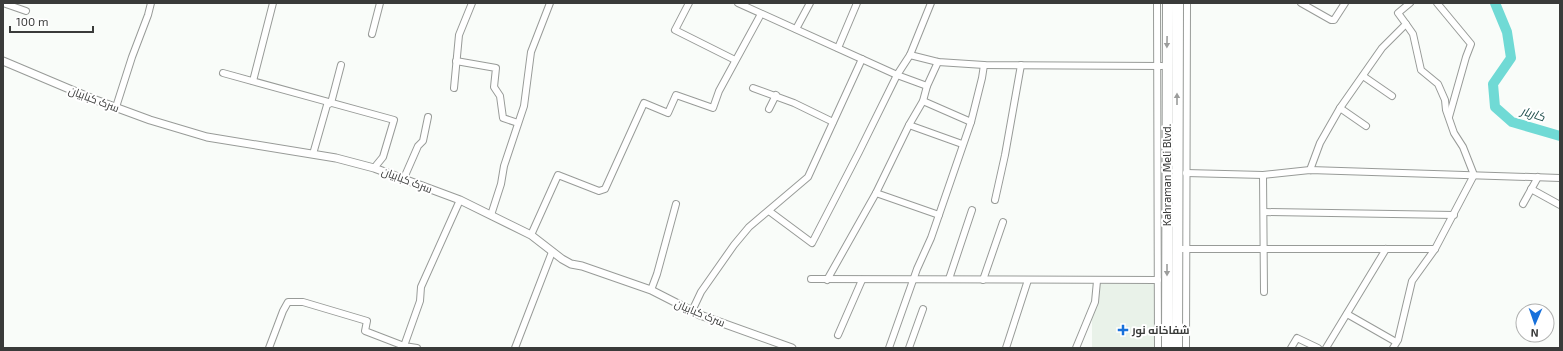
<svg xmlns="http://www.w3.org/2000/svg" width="1563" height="351" font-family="'Exo 2',Cairo,sans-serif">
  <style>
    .built { fill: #e9f2e9 }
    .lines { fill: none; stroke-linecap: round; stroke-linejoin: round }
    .river { stroke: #70dad5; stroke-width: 10 }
    .minor-casing { stroke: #989b98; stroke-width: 8 }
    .tertiary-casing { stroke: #989b98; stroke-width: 9 }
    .trunk-casing { stroke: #989b98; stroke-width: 12 }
    .minor { stroke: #fff; stroke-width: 6 }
    .tertiary { stroke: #fff; stroke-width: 7 }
    .trunk { stroke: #fff; stroke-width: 10 }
    .oneway { fill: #9c9d9c }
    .poi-dot { fill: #1871db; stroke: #fff; stroke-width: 1.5 }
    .labels { text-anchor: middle; stroke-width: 4; stroke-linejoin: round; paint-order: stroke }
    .street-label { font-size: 11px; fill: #3a3b3a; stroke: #fff }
    .poi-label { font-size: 11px; font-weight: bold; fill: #3a3b3a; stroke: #fff; text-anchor: start }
    .water-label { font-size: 12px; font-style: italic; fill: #204f4d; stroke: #fff }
  </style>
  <rect width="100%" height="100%" fill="#f9fcf9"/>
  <polygon class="built" points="1099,284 1155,284 1155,348 1092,348 1092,312"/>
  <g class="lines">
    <polyline class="river" points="1495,3 1507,32 1511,58 1493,84 1495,107 1512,122 1560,136"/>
    <defs>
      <g id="minor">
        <polyline points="3,3 26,11"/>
        <polyline points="689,3 675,30 735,60"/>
        <polyline points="738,3 897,75 927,86"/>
        <polyline points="1157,3 1158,348"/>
        <polyline points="1301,3 1331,20 1334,20 1345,3"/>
        <polyline points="1437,3 1471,44 1466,57 1449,117"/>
        <polyline points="796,29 810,3"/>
        <polyline points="372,34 380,3"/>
        <polyline points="838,48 857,3"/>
        <polyline points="910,55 938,62 984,65 1162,66"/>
        <polyline points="456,61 496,68 494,87 500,96 503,118 518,123"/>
        <polyline points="223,73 394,120 383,157 374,168"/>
        <polyline points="1363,76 1392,96"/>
        <polyline points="253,81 273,3"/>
        <polyline points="454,88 459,35 472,3"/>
        <polyline points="753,88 794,103 833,122"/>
        <polyline points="923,101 971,122"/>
        <polyline points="116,107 132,57 148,15 151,3"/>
        <polyline points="1340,108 1366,126"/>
        <polyline points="769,109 776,95"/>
        <polyline points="909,125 962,144"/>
        <polyline points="313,154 327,105 331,103 341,65"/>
        <polyline points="1310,170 1320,143 1340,108 1382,48 1406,24 1398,13 1410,3"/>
        <polyline points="1186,173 1263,175 1310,170 1560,178"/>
        <polyline points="1263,175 1264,292"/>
        <polyline points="404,178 418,146 423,141 428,117"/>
        <polyline points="1531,189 1560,205"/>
        <polyline points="876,193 939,215"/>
        <polyline points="995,200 1005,155 1021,65"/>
        <polyline points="1523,204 1538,177"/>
        <polyline points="769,211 812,243 859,152 897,75 910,55 931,3"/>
        <polyline points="1264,212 1454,215"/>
        <polyline points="491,215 501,184 504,166 524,106 531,52 550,3"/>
        <polyline points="531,235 558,175 599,191 605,189 644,103 668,113 676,95 713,108 719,91 761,14"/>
        <polyline points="1182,249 1435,249"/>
        <polyline points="811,279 1158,280"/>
        <polyline points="949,279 972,210"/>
        <polyline points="827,280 876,193 909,125 923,101 927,86 938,62"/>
        <polyline points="983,280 1003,222"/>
        <polyline points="651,290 657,274 676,204"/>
        <polyline points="692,311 701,292 734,245 749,227 808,177 862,59"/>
        <polyline points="1347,314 1396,342"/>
        <polyline points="838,335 862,280"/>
        <polyline points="269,348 283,311 288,302 303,302 367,321 365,331 404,346"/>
        <polyline points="417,348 404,346 420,301 421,287 460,200"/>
        <polyline points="515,348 552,252"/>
        <polyline points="889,348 917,269 931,238 971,122 982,78 984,65"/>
        <polyline points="909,348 923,309"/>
        <polyline points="1006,348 1028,280"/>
        <polyline points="1076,348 1095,302 1097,281"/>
        <polyline points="1186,348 1187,3"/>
        <polyline points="1291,348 1297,338 1318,348"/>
        <polyline points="1326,348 1386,249"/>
        <polyline points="1393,348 1398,340 1412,281 1435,249 1474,175 1463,147 1454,133 1446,110 1445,100 1438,84 1421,70 1413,34 1406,24"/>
      </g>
      <polyline id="tertiary" points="3,61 93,99 150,120 207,137 336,158 374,168 460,200 531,235 562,259 571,264 582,266 651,290 700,315 792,348"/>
      <g id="trunk">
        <polyline points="1167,348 1168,3"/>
        <polyline points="1177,348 1178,3"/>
      </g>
    </defs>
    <use href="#minor" class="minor-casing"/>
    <use href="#tertiary" class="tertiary-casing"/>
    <use href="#trunk" class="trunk-casing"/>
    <use href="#minor" class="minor"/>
    <use href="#tertiary" class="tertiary"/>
    <use href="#trunk" class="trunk"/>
  </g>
  <defs><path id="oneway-solid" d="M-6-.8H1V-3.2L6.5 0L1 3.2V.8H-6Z"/></defs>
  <g class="oneway">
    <use href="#oneway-solid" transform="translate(1167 42) rotate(91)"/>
    <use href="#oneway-solid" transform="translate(1177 99) rotate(-90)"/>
    <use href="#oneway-solid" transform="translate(1167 270) rotate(90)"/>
  </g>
  <path class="poi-dot" d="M1121 324h4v4h4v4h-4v4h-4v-4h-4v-4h4z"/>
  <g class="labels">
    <g class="street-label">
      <text transform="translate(94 99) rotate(21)" y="4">سرک کبابیان</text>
      <text transform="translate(1167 175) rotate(-90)" y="4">Kahraman Meli Blvd.</text>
      <text transform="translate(407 180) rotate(21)" y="4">سرک کبابیان</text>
      <text transform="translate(700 313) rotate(23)" y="4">سرک کبابیان</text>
    </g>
    <g class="poi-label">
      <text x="1132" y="334">شفاخانه نور</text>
    </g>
    <g class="water-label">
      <text transform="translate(1533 114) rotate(17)" y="4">کاربار</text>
    </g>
  </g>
  <rect width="1563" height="351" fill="none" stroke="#3a3b3a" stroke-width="8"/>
  <g transform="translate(1535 323) rotate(182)"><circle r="19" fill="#ffffff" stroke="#b0b1b0"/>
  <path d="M0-3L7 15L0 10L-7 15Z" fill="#1871db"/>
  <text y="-6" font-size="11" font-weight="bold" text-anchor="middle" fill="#3a3b3a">N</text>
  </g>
  <path d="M10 26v6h83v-6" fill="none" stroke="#3a3b3a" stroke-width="2"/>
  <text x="16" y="26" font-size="12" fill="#3a3b3a" stroke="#ffffff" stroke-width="3" paint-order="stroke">100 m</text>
</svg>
